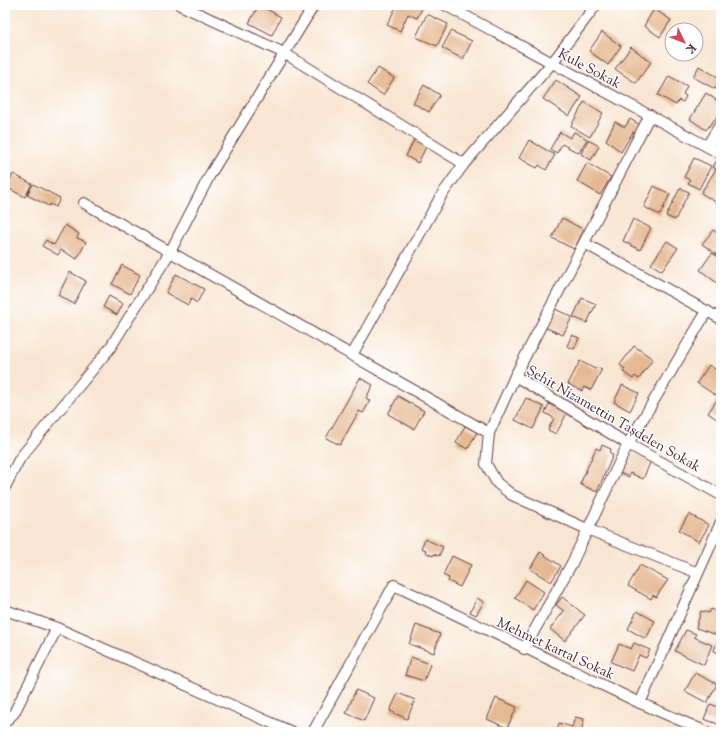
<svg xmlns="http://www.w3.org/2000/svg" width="726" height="737" font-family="'Sorts Mill Goudy',serif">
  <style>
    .building { fill: #e5b993 }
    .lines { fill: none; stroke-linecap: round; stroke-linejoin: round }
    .street-casing { stroke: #643d44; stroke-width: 12 }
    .street { stroke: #fff; stroke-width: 10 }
    .labels { text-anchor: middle; stroke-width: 3; stroke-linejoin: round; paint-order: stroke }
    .street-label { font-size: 14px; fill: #4a1f2b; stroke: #fff }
  </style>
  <rect width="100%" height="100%" fill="#fff"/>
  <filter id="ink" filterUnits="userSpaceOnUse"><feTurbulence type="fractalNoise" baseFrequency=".025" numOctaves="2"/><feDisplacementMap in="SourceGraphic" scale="8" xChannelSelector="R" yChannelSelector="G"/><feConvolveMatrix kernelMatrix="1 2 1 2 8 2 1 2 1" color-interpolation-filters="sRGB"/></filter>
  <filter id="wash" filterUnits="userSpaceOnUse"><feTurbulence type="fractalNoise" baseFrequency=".012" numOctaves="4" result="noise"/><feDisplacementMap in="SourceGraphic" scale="16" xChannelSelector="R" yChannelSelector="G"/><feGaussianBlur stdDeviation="0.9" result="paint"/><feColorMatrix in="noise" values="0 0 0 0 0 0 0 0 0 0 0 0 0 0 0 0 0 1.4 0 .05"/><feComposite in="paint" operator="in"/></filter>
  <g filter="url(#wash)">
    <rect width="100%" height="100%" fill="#f8e6d2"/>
    <g id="blocks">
      <g class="building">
        <polygon points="259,5 281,17 272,35 249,23"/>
        <polygon points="397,5 424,5 417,18 408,14 400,31 387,25"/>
        <polygon points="654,9 671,20 660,37 644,26"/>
        <polygon points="427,14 448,24 437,46 416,37"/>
        <polygon points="451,31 472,41 463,59 442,48"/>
        <polygon points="602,32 621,46 608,65 589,51"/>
        <polygon points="631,47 651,62 636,83 615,69"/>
        <polygon points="699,66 721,79 715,89 693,77"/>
        <polygon points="378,68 394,78 383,95 367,84"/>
        <polygon points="669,76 687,86 683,94 686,96 683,102 679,100 676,105 658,95"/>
        <polygon points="556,80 582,97 569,116 543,99"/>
        <polygon points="424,85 440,95 429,112 413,103"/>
        <polygon points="706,93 721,103 719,107 721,111 706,130 690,119"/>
        <polygon points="584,102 603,113 590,137 571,126"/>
        <polygon points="630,119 640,125 635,133 633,132 621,152 606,140 615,122 625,127"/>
        <polygon points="560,132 570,138 574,132 587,139 579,153 562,144 557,153 550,149"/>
        <polygon points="415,138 427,145 418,163 406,156"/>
        <polygon points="529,140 555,155 546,170 539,165 537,168 519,158"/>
        <polygon points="588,140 599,146 591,160 581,154"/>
        <polygon points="694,158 711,166 699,189 688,183 690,180 684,177"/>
        <polygon points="717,160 721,162 721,201 719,204 701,193 716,169 713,167"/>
        <polygon points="587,163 611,177 600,195 577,181"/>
        <polygon points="13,174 32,184 25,197 6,187"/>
        <polygon points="33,184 60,198 56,207 50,204 49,206 27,195"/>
        <polygon points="654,186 670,194 660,215 644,207"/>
        <polygon points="680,188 689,192 675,220 666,216"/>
        <polygon points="562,218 584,230 574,249 552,238"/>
        <polygon points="633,219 651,228 640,250 623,241"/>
        <polygon points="65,225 79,234 77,238 86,242 77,259 61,250 58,255 42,246 46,240 54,245"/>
        <polygon points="713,230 721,236 720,257 702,244"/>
        <polygon points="667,241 678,248 662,271 651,264"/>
        <polygon points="712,253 721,259 721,277 717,283 700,270"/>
        <polygon points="122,265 140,275 130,294 112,284"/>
        <polygon points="70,272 86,281 74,304 58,295"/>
        <polygon points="176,274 204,289 197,303 191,299 188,305 166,293"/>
        <polygon points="109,296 123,304 117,315 103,307"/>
        <polygon points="582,298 596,304 587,323 573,317"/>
        <polygon points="553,308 572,317 563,335 544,327"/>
        <polygon points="572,335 579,338 574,349 567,346"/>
        <polygon points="634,346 653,359 639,379 635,376 633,379 623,372 625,369 620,365"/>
        <polygon points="580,361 595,369 596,367 602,369 591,390 584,387 582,391 568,384"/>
        <polygon points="709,365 721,373 721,385 715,395 697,383"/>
        <polygon points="360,378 373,385 366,398 370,401 363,413 359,411 340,445 326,438"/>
        <polygon points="622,385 639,393 630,411 614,402"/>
        <polygon points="721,394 721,422 708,413"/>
        <polygon points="398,396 424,411 414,429 388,414"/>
        <polygon points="526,398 544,407 533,429 515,420"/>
        <polygon points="549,404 567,413 556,434 548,430 554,418 545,413"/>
        <polygon points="465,426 477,432 468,449 456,443"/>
        <polygon points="602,445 611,449 610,453 613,455 597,492 580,484 596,448 600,450"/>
        <polygon points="630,451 651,461 643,479 630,473 629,477 620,473"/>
        <polygon points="689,514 709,525 699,542 679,530"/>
        <polygon points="425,539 443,547 439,556 434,554 433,556 425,552 426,550 421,548"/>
        <polygon points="540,552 561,566 551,582 530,569"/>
        <polygon points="452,556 471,565 460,587 448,581 449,578 443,575"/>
        <polygon points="640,565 668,580 656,597 653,595 651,599 628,586"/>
        <polygon points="526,580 544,592 533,610 515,598"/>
        <polygon points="562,597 585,615 565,641 550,629 564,611 556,605"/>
        <polygon points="477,598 484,602 476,615 470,612"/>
        <polygon points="711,609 721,613 721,622 717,635 696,628 701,611 709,613"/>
        <polygon points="637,611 655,621 646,639 628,629"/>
        <polygon points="416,625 440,634 434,653 409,644"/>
        <polygon points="686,630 696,634 694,637 712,645 704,665 675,651"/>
        <polygon points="718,638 721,639 721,658 718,657 719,653 714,651"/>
        <polygon points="634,643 650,650 646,658 639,655 632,671 611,662 619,644 631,649"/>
        <polygon points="411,657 430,664 424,681 405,675"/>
        <polygon points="695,673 717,684 707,703 685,691"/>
        <polygon points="356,690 374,698 364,721 346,713"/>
        <polygon points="398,693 415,700 407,719 390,711"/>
        <polygon points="496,698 517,707 507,728 487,719"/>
        <polygon points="710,704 721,708 721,717 718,724 704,719"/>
        <polygon points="575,717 584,719 581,732 557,732 559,723 572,727"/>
      </g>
    </g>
  </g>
  <g filter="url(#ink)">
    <use href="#blocks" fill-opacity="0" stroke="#643d44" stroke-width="1"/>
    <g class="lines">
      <defs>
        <g id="street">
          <polyline points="180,5 284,53 464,164"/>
          <polyline points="445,5 721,154"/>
          <polyline points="650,115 515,376 489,433 486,464 497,483 512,495 587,529 698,573"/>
          <polyline points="707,146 721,123"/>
          <polyline points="84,203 489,433"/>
          <polyline points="584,243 721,319"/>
          <polyline points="352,355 441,196 464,164 552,63 596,5"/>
          <polyline points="515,376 628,444 721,495"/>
          <polyline points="5,487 20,458 110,348 170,252 211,173 314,5"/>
          <polyline points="5,610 57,628"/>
          <polyline points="524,649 572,563 628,444 707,311"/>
          <polyline points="640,703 721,522"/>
          <polyline points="5,722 14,713 57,628 292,732"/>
          <polyline points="313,732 394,585 640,703 707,732"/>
        </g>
      </defs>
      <use href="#street" class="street-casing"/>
      <use href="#street" class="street"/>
    </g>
  </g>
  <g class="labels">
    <g class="street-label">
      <text transform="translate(590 68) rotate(28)" y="5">Kule Sokak</text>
      <text transform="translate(614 418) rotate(30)" y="5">Şehit Nizamettin Taşdelen Sokak</text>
      <text transform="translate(556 648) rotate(25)" y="5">Mehmet kartal Sokak</text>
    </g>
  </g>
  <rect width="726" height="737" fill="none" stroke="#fff" stroke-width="20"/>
  <g transform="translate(684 42) rotate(133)"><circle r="19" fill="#ffffff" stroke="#b7a5aa"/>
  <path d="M0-3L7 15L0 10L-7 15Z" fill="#d1495b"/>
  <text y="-6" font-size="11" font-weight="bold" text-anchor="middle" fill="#4a1f2b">K</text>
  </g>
</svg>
